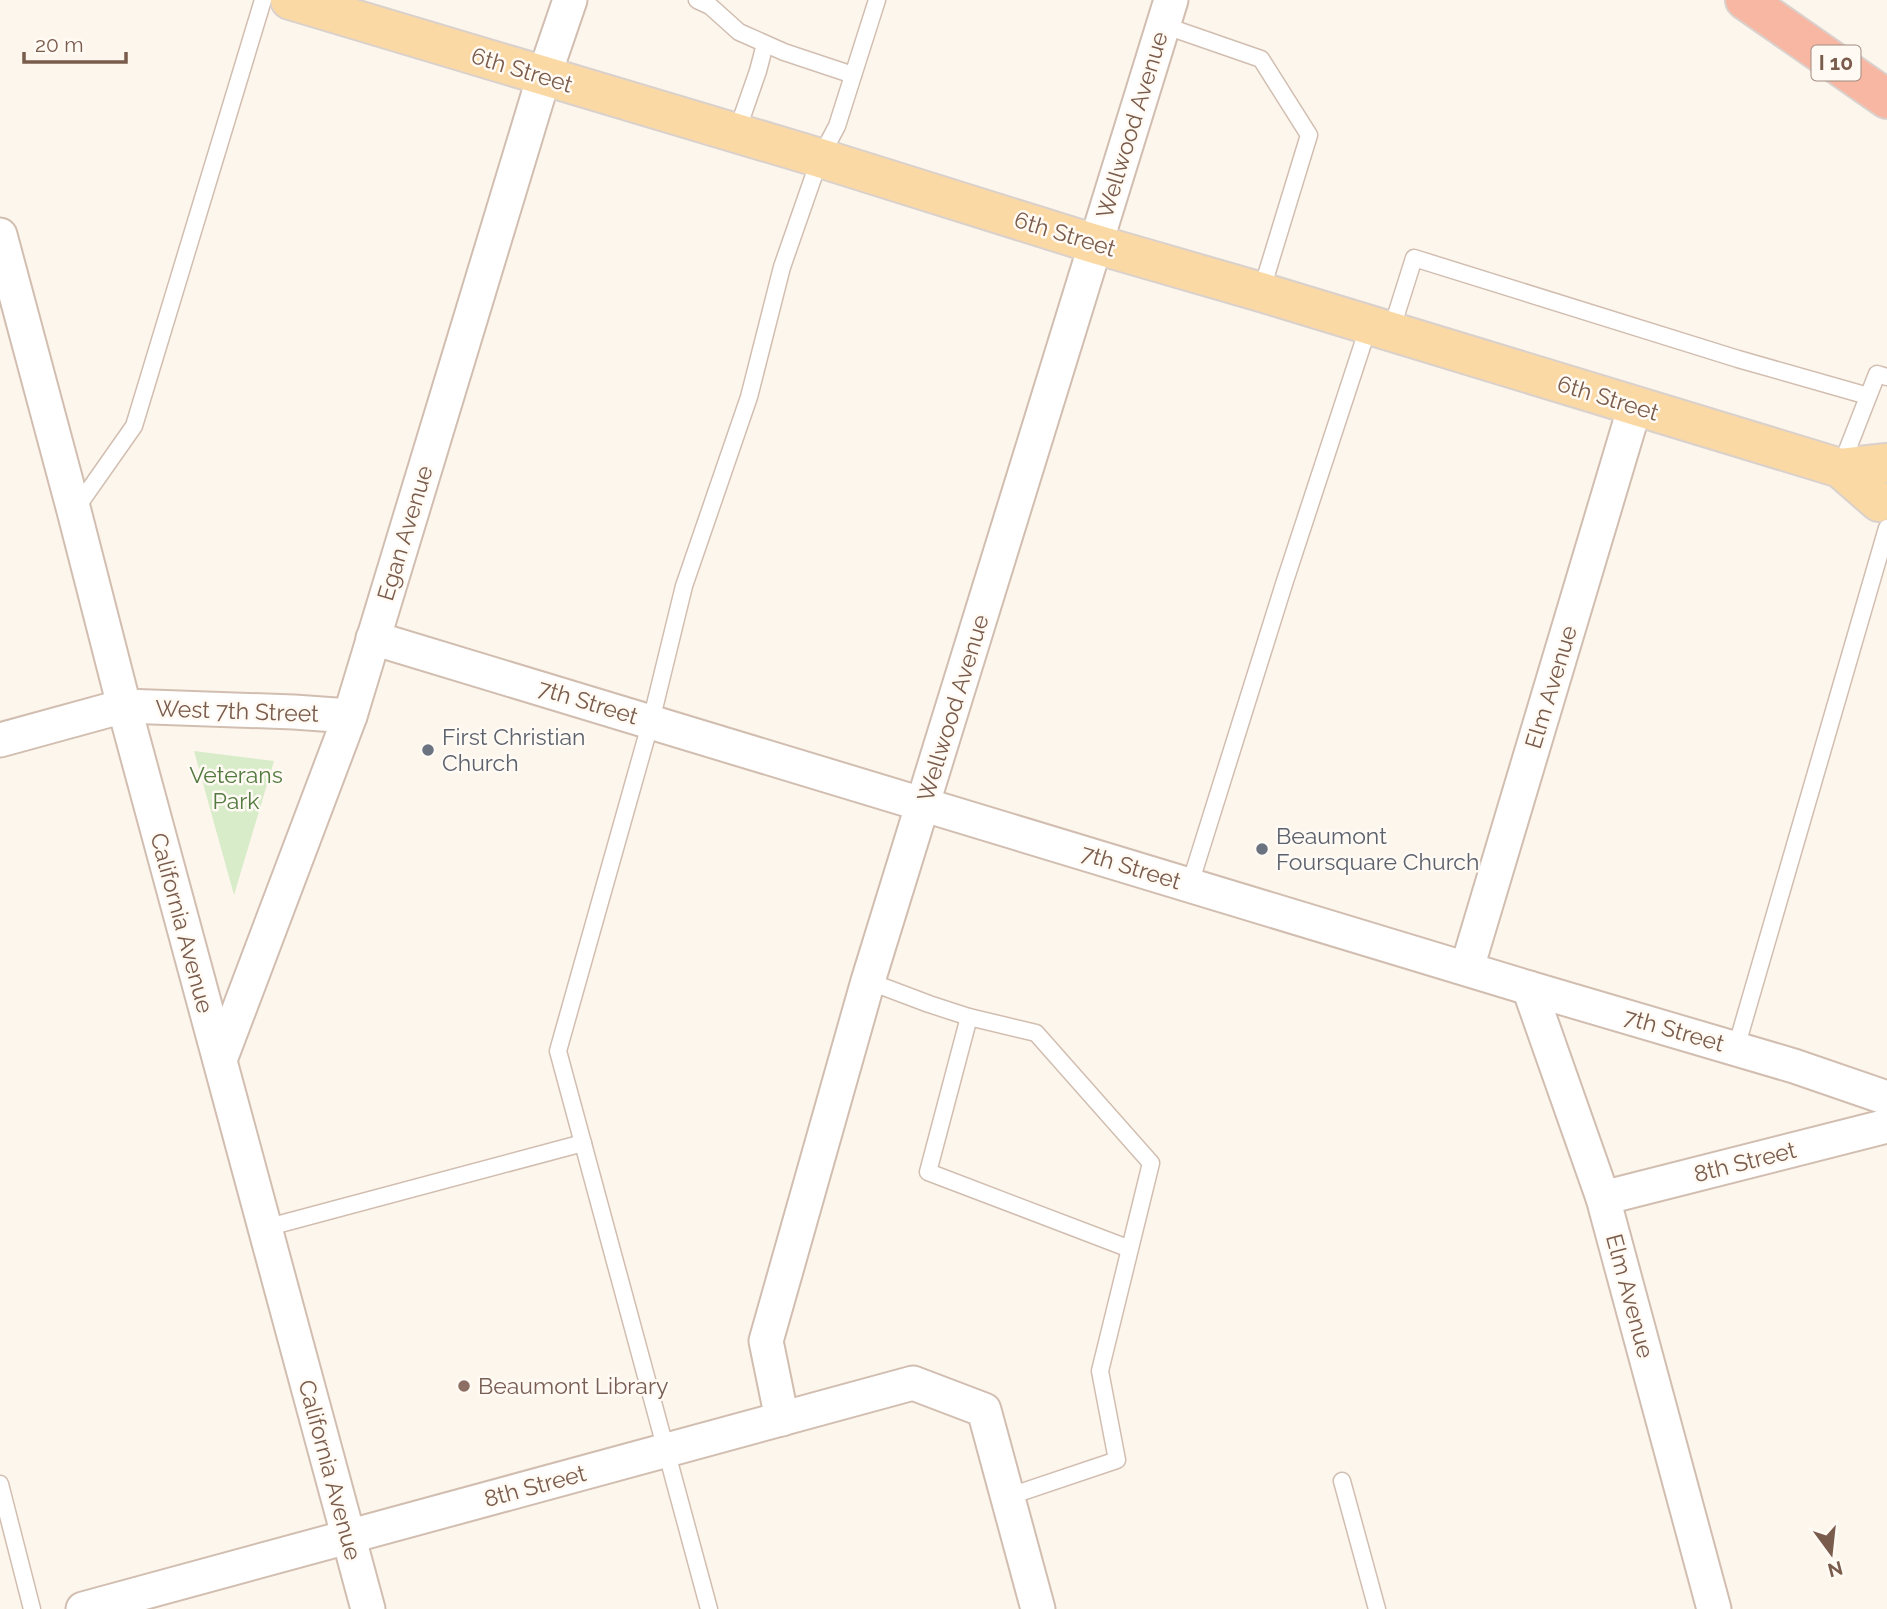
<svg xmlns="http://www.w3.org/2000/svg" width="1887" height="1609" font-family="Raleway,sans-serif">
  <style>
    .green { fill: #d8ecc9 }
    .lines { fill: none; stroke-linecap: round; stroke-linejoin: round }
    .service-casing { stroke: #d1beb0; stroke-width: 19 }
    .minor-casing { stroke: #d1beb0; stroke-width: 37 }
    .primary-casing { stroke: #dad1cd; stroke-width: 42 }
    .motorway-casing { stroke: #dad1cd; stroke-width: 42 }
    .service { stroke: #fff; stroke-width: 16 }
    .minor { stroke: #fff; stroke-width: 33 }
    .primary { stroke: #fbd9a5; stroke-width: 38 }
    .motorway { stroke: #f7b7a3; stroke-width: 38 }
    .worship-dot { fill: #6b7280; stroke: #fffaf3; stroke-width: 2.5 }
    .education-dot { fill: #8d6e63; stroke: #fffaf3; stroke-width: 2.5 }
    .labels { text-anchor: middle; stroke-width: 5; stroke-linejoin: round; paint-order: stroke }
    .shield { fill: #fffaf3; stroke: #a28b7f; stroke-width: 2 }
    .shield-label { font-size: 21px; font-weight: bold; fill: #7a5c4d }
    .street-label { font-size: 23px; fill: #7a5c4d; stroke: #fffaf3 }
    .worship-label { font-size: 23px; fill: #5b616d; stroke: #fffaf3; text-anchor: start }
    .park-label { font-size: 23px; fill: #537a41; stroke: #fffaf3 }
    .education-label { font-size: 23px; fill: #785e54; stroke: #fffaf3; text-anchor: start }
  </style>
  <rect width="100%" height="100%" fill="#fdf6ec"/>
  <polygon class="green" points="194,751 274,761 234,895"/>
  <g class="lines">
    <defs>
      <g id="service">
        <polyline points="697,0 710,6 739,32 784,52 853,75"/>
        <polyline points="1163,25 1261,59 1309,135 1261,292"/>
        <polyline points="736,134 758,71 765,44"/>
        <polyline points="1391,331 1414,258 1738,359 1868,396"/>
        <polyline points="1841,466 1877,374 1887,377"/>
        <polyline points="75,510 134,426 263,0"/>
        <polyline points="1190,884 1284,584 1369,325"/>
        <polyline points="868,981 929,1004 969,1017"/>
        <polyline points="1736,1048 1887,528"/>
        <polyline points="265,1228 583,1143"/>
        <polyline points="1342,1481 1377,1609"/>
        <polyline points="0,1484 32,1609"/>
        <polyline points="1007,1497 1117,1460 1100,1371 1151,1163 1036,1033 969,1017 928,1172 1130,1249"/>
        <polyline points="709,1609 558,1051 651,721 684,586 749,397 782,267 820,158 837,126 877,0"/>
      </g>
      <g id="minor">
        <polyline points="0,235 74,511 124,706 368,1609"/>
        <polyline points="373,638 1529,988 1794,1066 1887,1098"/>
        <polyline points="0,740 124,706 294,712 350,716"/>
        <polyline points="1467,968 1635,406"/>
        <polyline points="1529,988 1603,1198 1714,1609"/>
        <polyline points="220,1060 350,716 544,76 570,0"/>
        <polyline points="1603,1198 1887,1126"/>
        <polyline points="782,1419 766,1341 868,981 1171,0"/>
        <polyline points="83,1609 913,1383 984,1410 1038,1609"/>
      </g>
      <g id="primary">
        <polyline points="290,0 820,158 1095,244 1261,292 1840,468 1887,463"/>
        <polyline points="1840,468 1879,502"/>
      </g>
      <polyline id="motorway" points="1745,0 1887,99"/>
    </defs>
    <use href="#service" class="service-casing"/>
    <use href="#minor" class="minor-casing"/>
    <use href="#primary" class="primary-casing"/>
    <use href="#motorway" class="motorway-casing"/>
    <use href="#service" class="service"/>
    <use href="#minor" class="minor"/>
    <use href="#primary" class="primary"/>
    <use href="#motorway" class="motorway"/>
  </g>
  <g class="worship-dot">
    <circle cx="428" cy="750" r="7"/>
    <circle cx="1262" cy="849" r="7"/>
  </g>
  <circle class="education-dot" cx="464" cy="1386" r="7"/>
  <g class="labels">
    <rect class="shield" x="1811.5" y="45.5" width="49" height="35" rx="5"/>
    <g class="shield-label">
      <text x="1836" y="70">I 10</text>
    </g>
    <g class="street-label">
      <text transform="translate(522 70) rotate(17)" y="8">6th Street</text>
      <text transform="translate(1132 125) rotate(-73)" y="8">Wellwood Avenue</text>
      <text transform="translate(1065 234) rotate(17)" y="8">6th Street</text>
      <text transform="translate(1608 398) rotate(17)" y="8">6th Street</text>
      <text transform="translate(405 533) rotate(-73)" y="8">Egan Avenue</text>
      <text transform="translate(1551 687) rotate(-73)" y="8">Elm Avenue</text>
      <text transform="translate(588 702) rotate(17)" y="8">7th Street</text>
      <text transform="translate(953 708) rotate(-73)" y="8">Wellwood Avenue</text>
      <text transform="translate(237 711) rotate(2)" y="8">West 7th Street</text>
      <text transform="translate(1131 867) rotate(17)" y="8">7th Street</text>
      <text transform="translate(182 923) rotate(75)" y="8">California Avenue</text>
      <text transform="translate(1674 1030) rotate(16)" y="8">7th Street</text>
      <text transform="translate(1745 1162) rotate(-14)" y="8">8th Street</text>
      <text transform="translate(1630 1296) rotate(75)" y="8">Elm Avenue</text>
      <text transform="translate(330 1470) rotate(75)" y="8">California Avenue</text>
      <text transform="translate(535 1486) rotate(-15)" y="8">8th Street</text>
    </g>
    <g class="worship-label">
      <text x="442" y="745">First Christian<tspan x="442" dy="26">Church</tspan></text>
      <text x="1276" y="844">Beaumont<tspan x="1276" dy="26">Foursquare Church</tspan></text>
    </g>
    <g class="park-label">
      <text x="236" y="783">Veterans<tspan x="236" dy="26">Park</tspan></text>
    </g>
    <g class="education-label">
      <text x="478" y="1394">Beaumont Library</text>
    </g>
  </g>
  <g transform="translate(1831 1553) rotate(165)" stroke="#fffaf3" stroke-width="5" paint-order="stroke">
  <path d="M0-5L12 26L0 18L-12 26Z" fill="#7a5c4d"/>
  <text y="-10" font-size="19" font-weight="bold" text-anchor="middle" fill="#7a5c4d">N</text>
  </g>
  <path d="M24 52v10h102v-10" fill="none" stroke="#7a5c4d" stroke-width="3.5"/>
  <text x="35" y="52" font-size="21" fill="#7a5c4d" stroke="#fffaf3" stroke-width="5" paint-order="stroke">20 m</text>
</svg>
